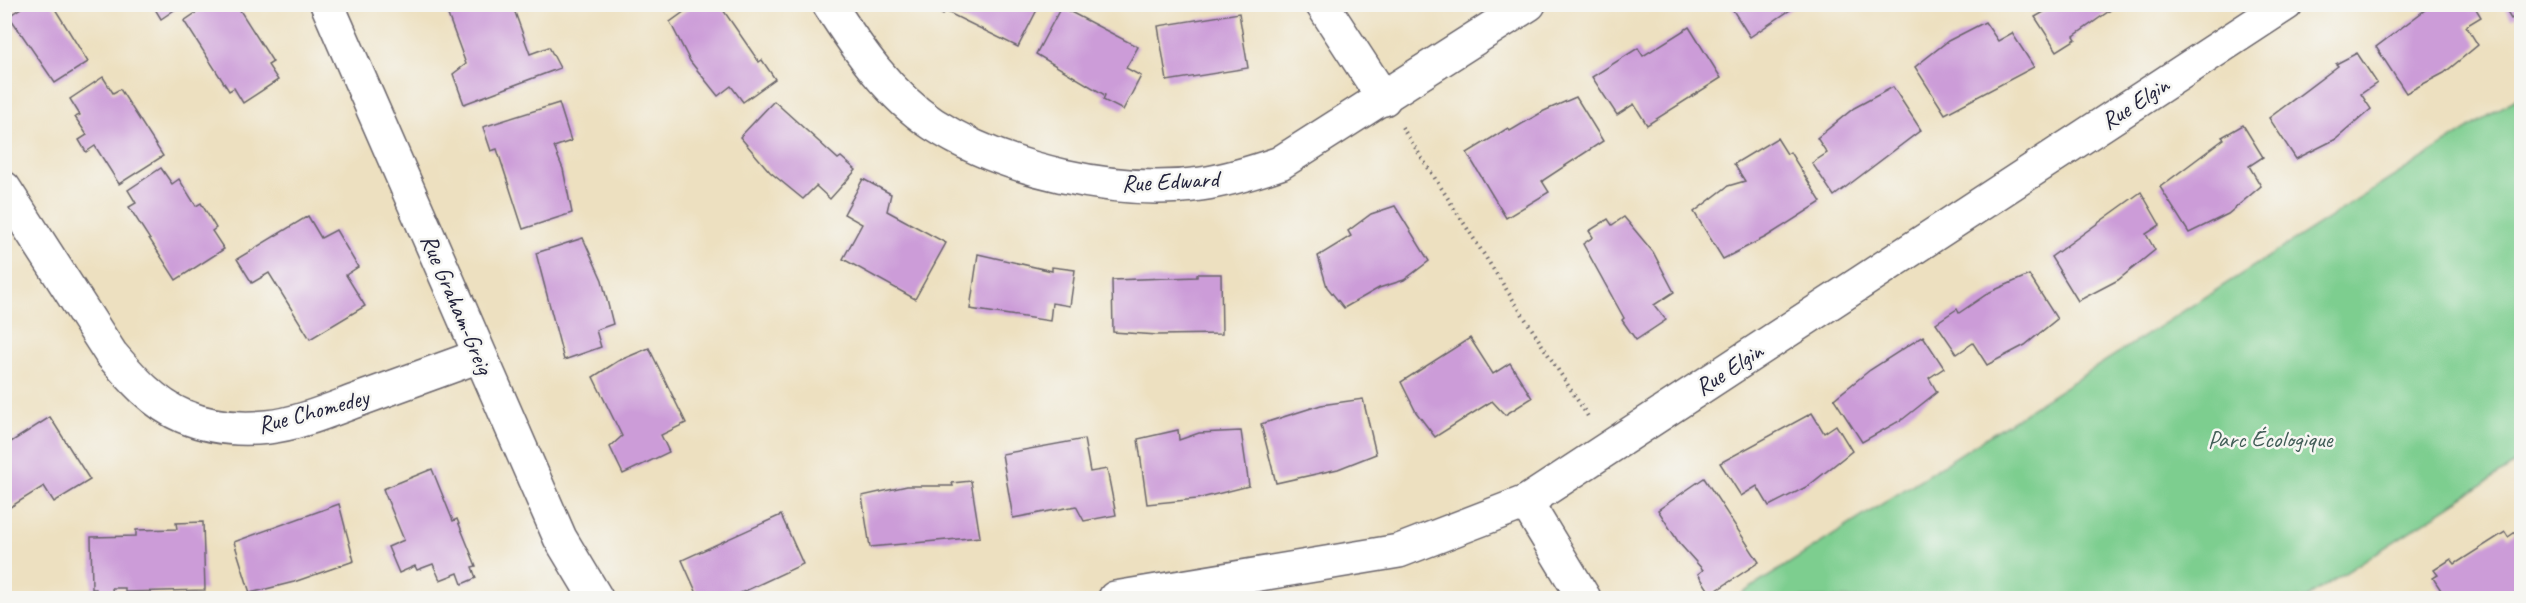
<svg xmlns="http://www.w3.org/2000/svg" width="2526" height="603" font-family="Caveat,sans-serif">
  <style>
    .green { fill: #7dce8f; stroke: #507865; stroke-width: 1.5 }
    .building { fill: #cc9cd8 }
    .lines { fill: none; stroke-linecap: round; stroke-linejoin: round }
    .minor-casing { stroke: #69646a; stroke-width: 36 }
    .path { stroke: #69646a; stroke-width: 4; stroke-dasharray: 1.5 4.5; stroke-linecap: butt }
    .minor { stroke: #fff; stroke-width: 33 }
    .labels { text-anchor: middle; stroke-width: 5; stroke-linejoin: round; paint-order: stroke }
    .street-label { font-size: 24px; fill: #22223b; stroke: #f6f6f2 }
    .park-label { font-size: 24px; fill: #425e58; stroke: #f6f6f2 }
  </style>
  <rect width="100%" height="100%" fill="#f6f6f2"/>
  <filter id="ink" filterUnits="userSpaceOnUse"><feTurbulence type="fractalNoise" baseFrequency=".0167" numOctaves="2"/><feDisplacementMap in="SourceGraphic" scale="12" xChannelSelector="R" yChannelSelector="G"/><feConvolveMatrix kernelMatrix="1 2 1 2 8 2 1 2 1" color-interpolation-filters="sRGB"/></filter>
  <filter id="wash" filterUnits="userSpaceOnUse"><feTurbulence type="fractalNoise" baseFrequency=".008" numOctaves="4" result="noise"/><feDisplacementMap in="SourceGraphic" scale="24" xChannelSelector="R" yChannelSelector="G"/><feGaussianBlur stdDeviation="1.35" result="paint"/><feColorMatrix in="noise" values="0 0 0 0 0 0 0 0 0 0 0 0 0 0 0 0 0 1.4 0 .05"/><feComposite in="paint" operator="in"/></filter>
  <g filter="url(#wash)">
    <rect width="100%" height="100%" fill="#ede0c0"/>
    <polygon class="green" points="2521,95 2521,460 2306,598 1735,598"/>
    <g id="blocks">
      <g class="building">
        <polygon points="27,4 52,4 88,62 55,83 9,16"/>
        <polygon points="152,4 183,4 161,19"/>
        <polygon points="209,4 236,4 273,62 268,65 278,80 243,103 234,88 229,91 184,21"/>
        <polygon points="444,4 512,4 530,54 549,47 560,68 464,104 453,74 466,64"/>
        <polygon points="695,4 719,4 759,62 762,60 775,79 743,102 731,86 718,96 690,61 670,22"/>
        <polygon points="924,4 1040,4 1018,47 945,11 943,15"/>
        <polygon points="1729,4 1799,4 1750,37"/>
        <polygon points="2048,4 2119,4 2074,36 2076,39 2057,51 2035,17 2051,8"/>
        <polygon points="2433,4 2473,4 2481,17 2466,26 2478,45 2444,73 2406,93 2376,47"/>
        <polygon points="2502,4 2522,4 2522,13 2511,19"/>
        <polygon points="1061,7 1138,47 1126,68 1141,76 1123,110 1103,100 1105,95 1036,54"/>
        <polygon points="1239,13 1248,68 1167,81 1158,26"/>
        <polygon points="1985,22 1998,41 2012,33 2034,67 1945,114 1915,67 1948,41"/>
        <polygon points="1689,27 1721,78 1647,125 1634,104 1617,115 1592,77 1638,48 1643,56"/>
        <polygon points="2357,53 2377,83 2361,94 2371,109 2336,139 2296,159 2269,118 2338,66 2336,64"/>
        <polygon points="103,77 113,93 120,89 163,156 119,184 95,146 86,152 79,140 87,135 75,117 80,115 70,99"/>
        <polygon points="1893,87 1921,130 1834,196 1812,163 1827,153 1817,138 1854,108"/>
        <polygon points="1576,97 1603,141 1542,181 1549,192 1506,218 1467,153 1508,128 1510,131 1544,111"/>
        <polygon points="774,101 838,159 841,157 856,170 830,199 816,186 803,199 770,172 740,137"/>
        <polygon points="559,103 571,141 554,147 563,169 572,213 523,229 497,149 491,151 483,127"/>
        <polygon points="2243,125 2263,157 2249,166 2261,186 2228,214 2189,233 2160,187 2224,139 2222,137"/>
        <polygon points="1777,138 1787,154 1790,152 1821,202 1766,237 1723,259 1694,212 1728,186 1745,181 1734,164"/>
        <polygon points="161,168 172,184 179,179 196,206 201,203 216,228 212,231 224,249 176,280 129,207 136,203 128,190"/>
        <polygon points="863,179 891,194 887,211 946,243 915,299 843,259 862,224 844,214"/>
        <polygon points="2141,192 2160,225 2146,234 2155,250 2118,280 2078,301 2051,257"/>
        <polygon points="1395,206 1429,261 1404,280 1379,288 1344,308 1327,287 1318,256 1351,236 1348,231 1371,214"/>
        <polygon points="308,216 321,238 336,230 358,267 346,275 365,306 310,339 269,273 252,283 237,259"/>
        <polygon points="1624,217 1653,252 1674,292 1654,305 1666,320 1636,340 1622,320 1624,318 1583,244 1593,237 1589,231 1608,219 1612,225"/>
        <polygon points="583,238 602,280 613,324 596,330 601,347 564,360 536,253"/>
        <polygon points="978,254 1052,271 1052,267 1075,270 1070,306 1052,303 1050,321 970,309"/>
        <polygon points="1197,274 1221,274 1222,334 1158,335 1113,332 1112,280 1197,277"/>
        <polygon points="2029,275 2057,319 2025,345 1987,365 1973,343 1957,354 1936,323 1957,309 1959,313 1990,292"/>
        <polygon points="1923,336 1944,368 1929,378 1937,392 1903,419 1862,442 1834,399 1870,370"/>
        <polygon points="1470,338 1493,374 1510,363 1532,398 1505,415 1492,401 1435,437 1416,412 1401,382"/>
        <polygon points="649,348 686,423 661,435 669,452 623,474 610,447 622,436 593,377 618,361"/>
        <polygon points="1363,399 1376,454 1338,469 1276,483 1261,424 1321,405"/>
        <polygon points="1812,413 1824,433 1836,425 1852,451 1808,486 1769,506 1757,486 1741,496 1720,463"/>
        <polygon points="50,417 90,480 54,502 44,486 4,511 4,432 11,442"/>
        <polygon points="1178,430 1179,440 1199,433 1241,431 1249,486 1197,499 1147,504 1138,439"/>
        <polygon points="1084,439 1090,472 1107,469 1116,515 1084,521 1076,506 1013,518 1002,454"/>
        <polygon points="432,469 453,521 457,519 476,566 472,567 476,578 462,584 458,573 440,580 433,564 417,570 415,566 399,573 388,547 404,540 383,489"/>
        <polygon points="1704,478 1759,562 1711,594 1698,574 1703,570 1679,543 1658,510"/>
        <polygon points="971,481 980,537 870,547 862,496 907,486 953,486 952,483"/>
        <polygon points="339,504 354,561 294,582 250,593 234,542"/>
        <polygon points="781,515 803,564 730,598 699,598 682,560"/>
        <polygon points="203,522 205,590 125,592 125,588 112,588 113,598 97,598 96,589 92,589 91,537 136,536 136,530 177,529 176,523"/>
        <polygon points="2517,531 2522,537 2522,588 2509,598 2446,598 2433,578 2438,575 2434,570 2451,559 2455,564 2505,532 2508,537"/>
      </g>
    </g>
  </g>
  <g filter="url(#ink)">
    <use href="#blocks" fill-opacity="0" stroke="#69646a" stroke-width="1.5"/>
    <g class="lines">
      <defs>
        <g id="minor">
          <polyline points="327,4 560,538 596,598"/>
          <path d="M829,4C857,48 889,95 933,124C1004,170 1117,196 1201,184C1228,180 1254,172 1280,163L1529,4"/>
          <polyline points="1322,4 1384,99"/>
          <path d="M4,188L111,354C131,377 154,404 183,416C209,427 240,430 268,427C297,424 328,411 355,401C396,386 438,371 479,356"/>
          <polyline points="1526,502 1584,598"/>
          <polyline points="1115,598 1399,551 1526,502 2286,4"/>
        </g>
      </defs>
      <use href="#minor" class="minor-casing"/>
      <polyline class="path" points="1402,127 1589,418"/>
      <use href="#minor" class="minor"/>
    </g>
  </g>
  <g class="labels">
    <g class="street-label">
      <text transform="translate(2135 103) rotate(-33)" y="8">Rue Elgin</text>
      <text transform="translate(1170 181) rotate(-3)" y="8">Rue Edward</text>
      <text transform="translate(457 304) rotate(67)" y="8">Rue Graham-Greig</text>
      <text transform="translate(1729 369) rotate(-33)" y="8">Rue Elgin</text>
      <text transform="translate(313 411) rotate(-15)" y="8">Rue Chomedey</text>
    </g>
    <g class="park-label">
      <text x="2270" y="447">Parc Écologique</text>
    </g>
  </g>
  <rect width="2526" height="603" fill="none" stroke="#f6f6f2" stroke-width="24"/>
</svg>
